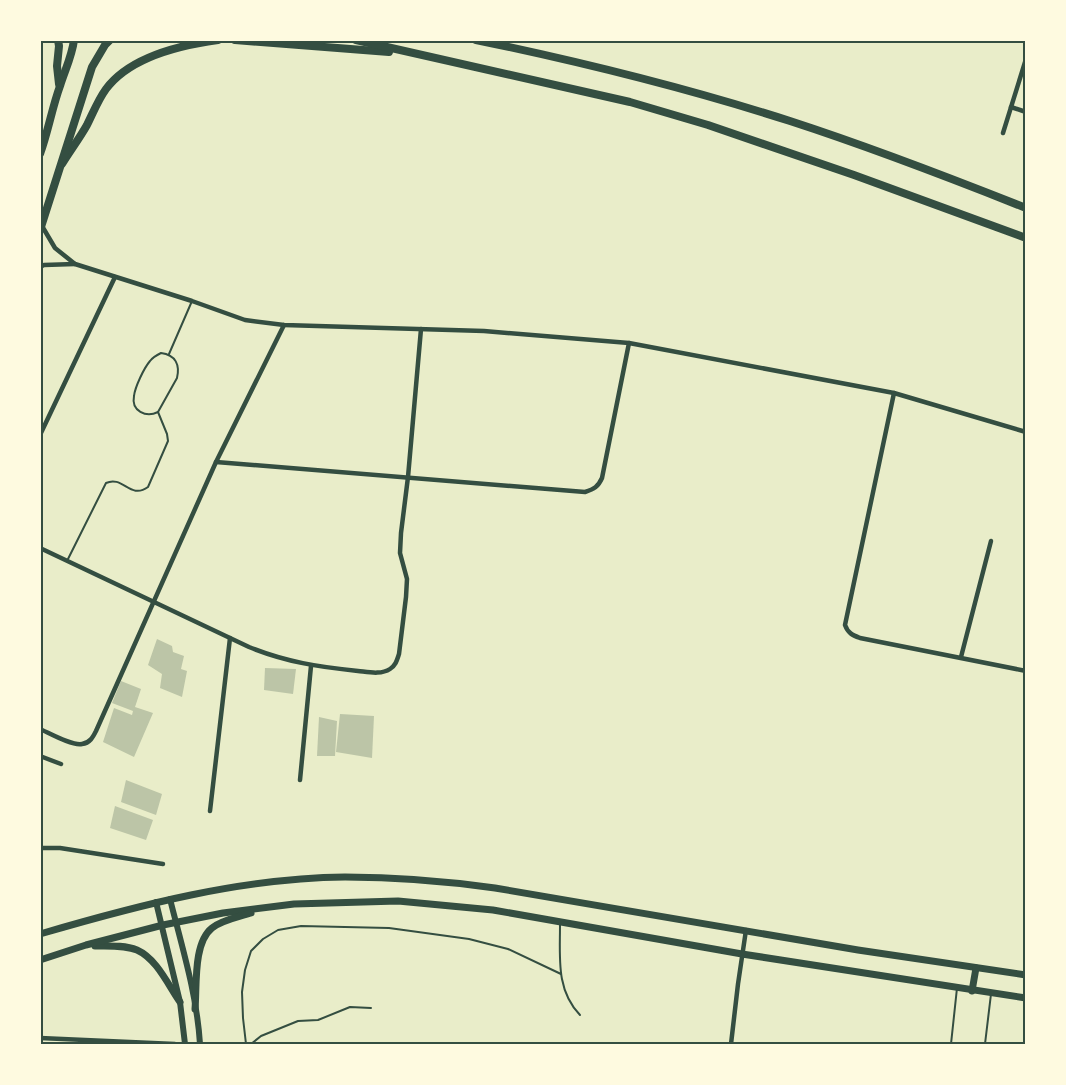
<svg xmlns="http://www.w3.org/2000/svg" width="1066" height="1085" font-family="Poppins,sans-serif">
  <style>
    .building { fill: #bcc5a7 }
    .lines { fill: none; stroke-linecap: round; stroke-linejoin: round }
    .service { stroke: #344e41; stroke-width: 2 }
    .minor { stroke: #344e41; stroke-width: 4.5 }
    .tertiary { stroke: #344e41; stroke-width: 6 }
    .secondary { stroke: #344e41; stroke-width: 7 }
    .primary { stroke: #344e41; stroke-width: 8 }
    .neatline { fill: none; stroke: #344e41; stroke-width: 2 }
  </style>
  <rect width="100%" height="100%" fill="#e9edc9"/>
  <g class="building">
    <polygon points="157,639 172,646 173,652 184,656 181,669 187,671 182,697 160,688 162,674 148,665"/>
    <polygon points="265,668 296,669 293,694 264,690"/>
    <polygon points="121,681 141,689 135,707 153,713 134,757 103,742 114,708 132,715 133,711 112,703"/>
    <polygon points="340,714 374,716 372,758 336,752"/>
    <polygon points="319,717 337,721 335,756 317,756"/>
    <polygon points="126,780 162,794 156,815 121,802"/>
    <polygon points="115,806 153,820 146,840 110,828"/>
  </g>
  <g class="lines">
    <g class="service">
      <path d="M161,353C176,355 180,365 177,378L158,412C146,418 131,411 134,396C135,387 144,368 150,361C153,357 157,355 161,353Z"/>
      <polyline points="169,354 192,301"/>
      <path d="M68,559L106,483C123,475 130,500 148,487L168,441L167,434L158,412"/>
      <path d="M560,925C560,958 556,990 580,1015"/>
      <polyline points="246,1044 243,1018 242,992 245,970 251,951 263,939 278,930 301,926 389,928 469,939 508,949 561,974"/>
      <polyline points="251,1044 261,1036 298,1021 318,1020 350,1007 371,1008"/>
      <polyline points="951,1044 957,988"/>
      <polyline points="985,1044 991,994"/>
    </g>
    <g class="minor">
      <polyline points="1011,107 1026,112"/>
      <polyline points="1003,133 1026,59"/>
      <polyline points="75,264 192,301 245,320 284,325 484,331 629,343 894,393 1026,432"/>
      <polyline points="40,267 44,265 75,264 55,248 42,226"/>
      <path d="M894,393L845,625C848,633 852,635 860,638L1026,671"/>
      <polyline points="40,435 115,277"/>
      <path d="M216,462L585,492C594,489 598,487 602,478L629,343"/>
      <path d="M40,548L249,647C286,662 319,667 358,671C368,672 381,675 390,669C396,665 397,660 399,654L406,597L407,579L400,553L401,533L408,477L421,329"/>
      <polyline points="961,657 991,541"/>
      <path d="M40,729C51,734 72,746 82,744C90,743 93,737 96,731L216,462L284,325"/>
      <polyline points="40,756 61,764"/>
      <polyline points="300,780 311,666"/>
      <polyline points="210,811 230,638"/>
      <polyline points="40,848 60,848 163,864"/>
      <polyline points="40,1038 175,1044"/>
      <polyline points="731,1044 738,984 746,930"/>
    </g>
    <g class="tertiary">
      <path d="M170,899C182,947 197,995 200,1044"/>
      <polyline points="156,902 180,1002 185,1044"/>
    </g>
    <g class="secondary">
      <path d="M40,934C139,905 242,878 345,877C396,877 445,881 495,888L858,950L1026,975"/>
      <path d="M95,946C109,946 125,945 137,950C157,959 168,985 180,1002"/>
      <polyline points="40,960 86,945 163,925 223,913 294,904 398,901 493,910 742,954 1026,998"/>
      <polyline points="972,991 976,968"/>
      <path d="M195,1009C197,986 193,943 212,928C222,920 239,917 251,913"/>
    </g>
    <g class="primary">
      <polyline points="58,40 59,46 57,66 59,84"/>
      <polyline points="235,40 389,52"/>
      <polyline points="356,40 630,102 708,125 854,175 1026,238"/>
      <path d="M476,40C582,62 687,88 790,121C870,147 948,177 1026,208"/>
      <path d="M40,154C48,132 52,108 60,86C65,70 72,56 74,40"/>
      <path d="M62,164C70,151 79,139 87,125C93,113 98,100 106,89C130,57 181,45 218,40"/>
      <polyline points="40,230 92,67 105,45 110,40"/>
    </g>
  </g>
  <rect width="1066" height="1085" fill="none" stroke="#fefae0" stroke-width="84"/>
  <rect x="42" y="42" width="982" height="1001" class="neatline"/>
</svg>
